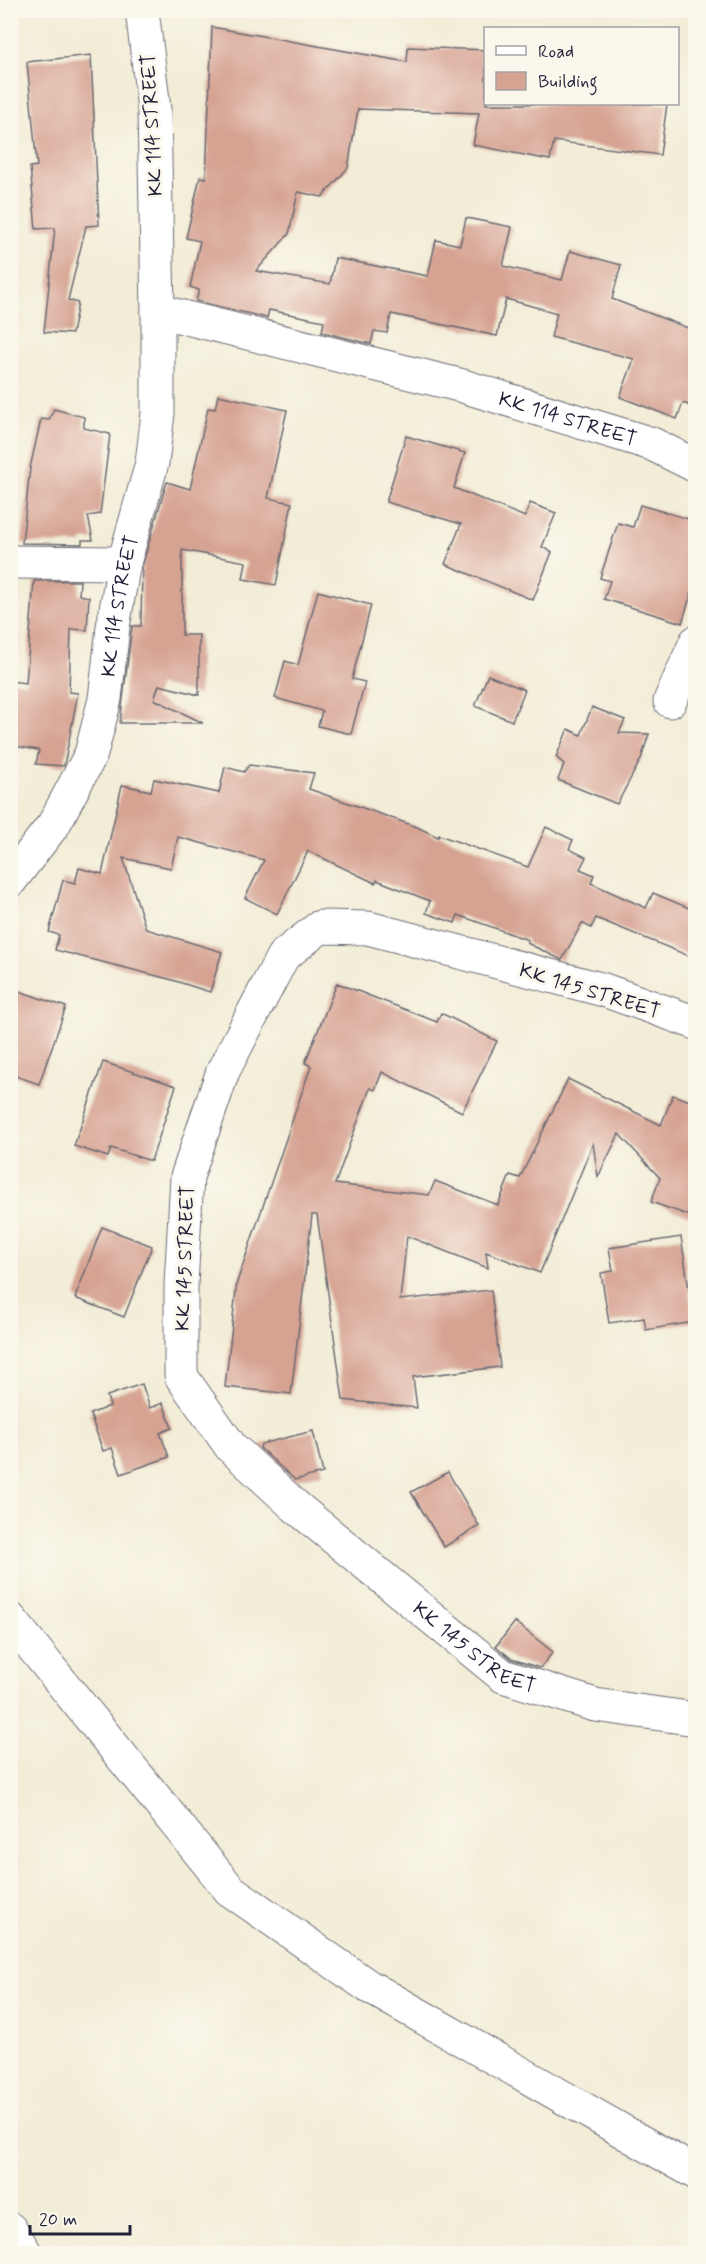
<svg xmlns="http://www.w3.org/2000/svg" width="706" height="2264" font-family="Mynerve,sans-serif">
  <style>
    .building { fill: #d6a292 }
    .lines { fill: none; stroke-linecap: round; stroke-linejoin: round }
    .minor-casing { stroke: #6b6972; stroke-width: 35 }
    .minor { stroke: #fff; stroke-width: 33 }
    .labels { text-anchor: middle; stroke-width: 6; stroke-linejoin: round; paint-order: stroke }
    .street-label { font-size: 20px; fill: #22223b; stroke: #fbf7ec }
  </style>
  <rect width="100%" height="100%" fill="#fbf7ec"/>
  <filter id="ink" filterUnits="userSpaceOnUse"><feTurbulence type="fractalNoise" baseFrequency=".0167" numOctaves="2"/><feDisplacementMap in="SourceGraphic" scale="12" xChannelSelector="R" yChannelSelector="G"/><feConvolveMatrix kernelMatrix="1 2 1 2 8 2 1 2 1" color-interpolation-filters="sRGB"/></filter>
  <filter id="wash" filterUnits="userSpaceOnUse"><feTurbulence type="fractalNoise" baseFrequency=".008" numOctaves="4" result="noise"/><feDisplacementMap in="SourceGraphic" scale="24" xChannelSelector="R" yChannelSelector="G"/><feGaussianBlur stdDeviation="1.35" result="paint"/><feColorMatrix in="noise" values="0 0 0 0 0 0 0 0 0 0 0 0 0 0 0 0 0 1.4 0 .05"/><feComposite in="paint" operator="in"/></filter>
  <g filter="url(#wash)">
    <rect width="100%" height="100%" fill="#f2edd7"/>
    <g id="blocks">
      <g class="building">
        <polygon points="212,27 407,62 408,47 486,50 486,104 667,104 660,155 554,141 550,160 473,145 479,113 358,109 348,168 322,197 298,192 289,234 256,271 330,284 335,258 428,276 436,240 460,245 466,218 512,227 503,266 562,280 570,251 621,265 612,299 696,331 696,408 683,403 677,419 620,397 634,359 551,337 557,313 506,299 497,336 391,314 387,333 374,331 371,344 322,332 324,321 269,310 267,318 196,301 199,290 190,287 200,241 186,238 200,177 206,178"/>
        <polygon points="91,55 99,225 86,226 68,300 78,303 72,334 44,332 55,228 36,229 30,167 37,166 27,62"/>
        <polygon points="218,395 287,410 268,498 292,503 276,585 243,579 246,562 182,550 182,635 199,635 199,695 159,685 154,699 203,723 120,723 132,626 141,626 142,567 164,491 167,482 190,489 208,408 215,409"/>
        <polygon points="54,409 84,417 84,428 110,434 100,514 88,516 93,540 82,540 82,544 22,543 30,468 41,419 49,420"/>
        <polygon points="406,436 465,453 454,488 525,517 530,503 556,513 542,547 552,552 533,600 445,564 461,524 386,502"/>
        <polygon points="640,505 696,521 696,578 682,623 604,599 610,581 600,578 618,523 633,527"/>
        <polygon points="34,581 80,581 79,595 89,597 87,630 71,629 69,692 78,693 64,766 36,764 39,750 14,746 10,738 10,681 26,683"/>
        <polygon points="318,591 371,605 352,679 365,682 351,734 318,726 322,711 275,698 285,661 298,665"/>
        <polygon points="488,675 525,690 512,721 475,706"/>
        <polygon points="592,707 625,720 619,733 649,734 641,759 617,804 558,780 564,764 556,757 568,729 581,735"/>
        <polygon points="249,765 314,773 309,789 417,827 438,837 439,835 528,867 546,827 573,840 569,849 586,857 580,869 594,875 591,883 646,908 653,893 696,911 696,959 596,918 591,928 582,923 562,960 527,943 528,940 458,915 455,923 426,913 430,901 377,880 375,883 308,851 277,914 245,898 264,860 178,837 171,868 123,858 146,929 222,952 210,992 169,979 55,950 59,935 49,932 63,880 75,883 79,868 102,874 122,785 151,791 154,779 219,793 225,767 244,772"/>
        <polygon points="337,983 437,1022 441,1013 497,1041 462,1112 382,1072 375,1090 370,1088 335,1184 429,1195 435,1181 498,1205 510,1175 520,1178 568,1079 661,1125 673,1095 696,1103 696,1218 651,1202 660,1178 619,1134 598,1177 593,1143 540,1273 486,1252 488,1268 407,1236 400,1300 491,1290 500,1367 413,1377 417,1408 343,1400 317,1215 312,1215 291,1394 225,1387 237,1282 311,1066 305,1063"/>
        <polygon points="10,988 66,1007 39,1084 10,1074"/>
        <polygon points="103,1062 176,1086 151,1161 111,1148 108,1157 74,1146"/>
        <polygon points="102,1227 152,1246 124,1317 75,1298"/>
        <polygon points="681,1237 694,1322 646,1330 644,1318 609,1323 601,1273 613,1271 609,1248"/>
        <polygon points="142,1384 150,1408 163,1403 172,1428 160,1433 169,1457 121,1474 112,1448 103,1451 90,1414 110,1406 107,1396"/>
        <polygon points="313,1431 323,1473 295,1480 260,1448 261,1444"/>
        <polygon points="448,1472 479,1526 444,1547 411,1492"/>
        <polygon points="515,1622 553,1652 540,1668 512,1659 496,1646"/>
      </g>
    </g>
  </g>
  <g filter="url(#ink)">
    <use href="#blocks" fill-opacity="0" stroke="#6b6972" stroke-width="1.5"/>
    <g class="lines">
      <defs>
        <g id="minor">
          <path id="s1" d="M158,311L463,386L652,444L696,466"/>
          <polyline points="10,562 124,563"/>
          <polyline points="670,701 696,642"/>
          <path id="s2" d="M10,881L54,824L91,754L105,699L113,627L124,563L152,463L158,413V311L154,109L142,10"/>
          <path id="s3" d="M696,1023L604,990L368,928L320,927L283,956L223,1071L187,1177L181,1285V1376L231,1447L295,1506L503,1676L595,1705L696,1719"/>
          <polyline points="10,1619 230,1890 368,1986 696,2173"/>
          <polyline points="10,2229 26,2254"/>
        </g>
      </defs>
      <use href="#minor" class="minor-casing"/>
      <use href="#minor" class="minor"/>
    </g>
  </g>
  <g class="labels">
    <g class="street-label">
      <text transform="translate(151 125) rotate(-93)" y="7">KK 114 STREET</text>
      <text dy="7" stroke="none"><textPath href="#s1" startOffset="424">KK 114 STREET</textPath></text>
      <text dy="7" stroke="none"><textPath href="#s2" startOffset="302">KK 114 STREET</textPath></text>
      <text transform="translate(590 990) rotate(17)" y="7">KK 145 STREET</text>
      <text transform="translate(184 1258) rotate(-88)" y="7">KK 145 STREET</text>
      <text dy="7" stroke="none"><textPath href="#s3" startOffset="1281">KK 145 STREET</textPath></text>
    </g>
  </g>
  <rect width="706" height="2264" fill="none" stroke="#fbf7ec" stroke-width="36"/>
  <rect x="484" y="27" width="195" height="78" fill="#fbf7ec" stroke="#a4a2a5" stroke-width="1.5"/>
  <rect x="496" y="46" width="30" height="9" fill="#ffffff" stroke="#a4a2a5" stroke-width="1.5"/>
  <text x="538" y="57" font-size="18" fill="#22223b">Road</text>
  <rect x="496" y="72" width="30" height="18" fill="#d6a292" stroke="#a4a2a5" stroke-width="1.5"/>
  <text x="538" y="87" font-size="18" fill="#22223b">Building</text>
  <path d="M30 2225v9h100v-9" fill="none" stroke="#22223b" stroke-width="3"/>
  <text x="39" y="2225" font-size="18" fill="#22223b" stroke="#fbf7ec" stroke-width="4.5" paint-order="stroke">20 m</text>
</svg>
